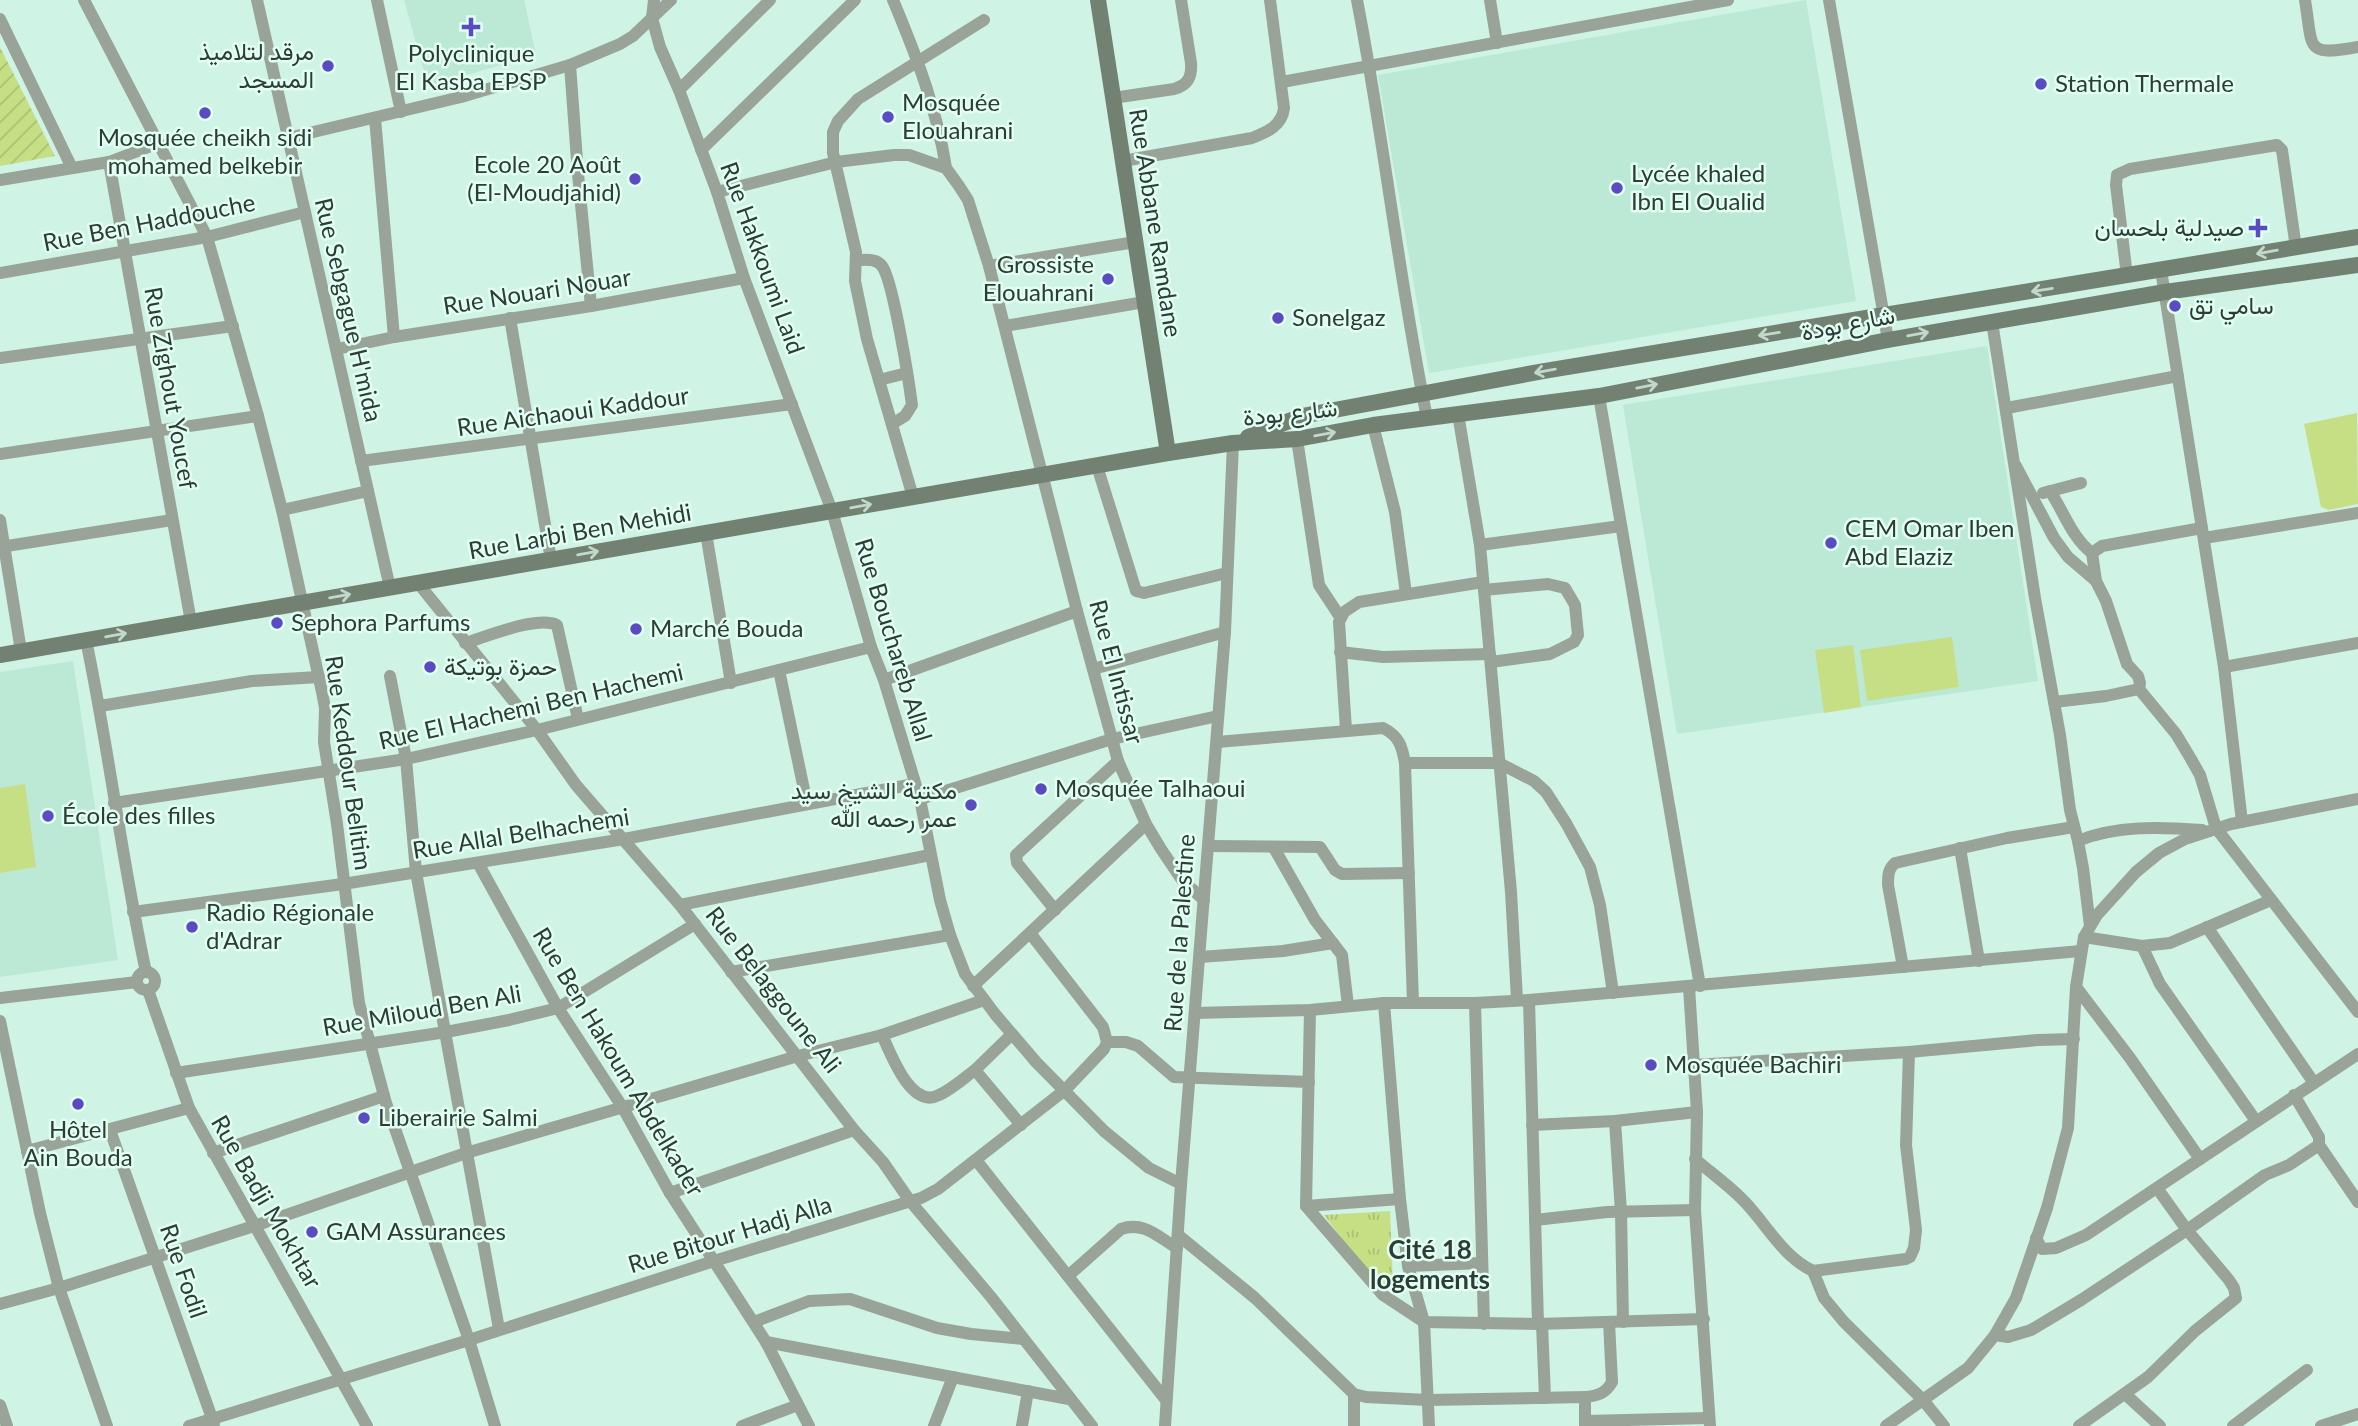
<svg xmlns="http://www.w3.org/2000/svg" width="2358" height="1426" font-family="Lato,Vazirmatn,sans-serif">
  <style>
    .built { fill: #bce8d6 }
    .grass { fill: url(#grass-tufts) }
    .garden { fill: url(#garden-furrows) }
    .pitch { fill: #c6df84 }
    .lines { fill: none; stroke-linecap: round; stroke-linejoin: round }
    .street { stroke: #99a398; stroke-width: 12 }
    .secondary { stroke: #728171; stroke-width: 16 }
    .oneway { stroke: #c0d9cb }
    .poi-dot { fill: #5a4bc3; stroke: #e1fff2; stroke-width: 2.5 }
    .labels { text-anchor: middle; stroke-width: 5; stroke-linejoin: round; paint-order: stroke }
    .poi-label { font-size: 24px; fill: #2d3c36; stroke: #e1fff2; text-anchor: start }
    .street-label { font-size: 24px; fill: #2d3c36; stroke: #e1fff2 }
    .neighbourhood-label { font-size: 26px; font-weight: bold; fill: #2d3c36; stroke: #e1fff2 }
  </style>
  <defs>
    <pattern id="grass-tufts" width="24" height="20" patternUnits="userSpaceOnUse" patternTransform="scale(1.75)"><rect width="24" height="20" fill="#c6df84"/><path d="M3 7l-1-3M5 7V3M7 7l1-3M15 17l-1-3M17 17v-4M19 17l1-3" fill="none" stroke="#aac073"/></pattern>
    <pattern id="garden-furrows" width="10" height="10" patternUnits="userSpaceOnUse" patternTransform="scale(1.75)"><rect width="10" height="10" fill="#c6df84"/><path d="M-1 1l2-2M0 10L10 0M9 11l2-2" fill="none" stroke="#aac073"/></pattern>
  </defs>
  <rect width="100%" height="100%" fill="#cff3e4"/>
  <g class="built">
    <polygon points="404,0 524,0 536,55 434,84 426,78"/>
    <polygon points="1806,0 1856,301 1429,373 1378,75"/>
    <polygon points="1987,346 2038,681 1677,734 1623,405"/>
    <polygon points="73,661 118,960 0,977 0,672"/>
  </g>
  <polygon class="grass" points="1390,1211 1393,1285 1378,1286 1324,1215"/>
  <polygon class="garden" points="0,47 55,156 0,166"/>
  <g class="pitch">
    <polygon points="2357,413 2358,504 2329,510 2321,507 2304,424"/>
    <polygon points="1952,637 1959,687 1867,701 1860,650"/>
    <polygon points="1853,645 1861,707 1824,713 1815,650"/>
    <polygon points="25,784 36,867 0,873 0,788"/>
  </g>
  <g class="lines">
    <g class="street">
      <polyline points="84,0 207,237 258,416 282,510 322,692 325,708 324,742 337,824 359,1003 386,1103 469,1340 495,1426"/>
      <polyline points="257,0 390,588"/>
      <polyline points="377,0 401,112"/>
      <polyline points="654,0 652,18 660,47 679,90 717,192 744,278 832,511 871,647 884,680 920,799 940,900 950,935 965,974 995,1014 1036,1062 1104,1131 1149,1168 1181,1184"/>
      <path d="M893,0C916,55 937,109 946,168"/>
      <path d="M1357,0C1384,139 1399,280 1427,418"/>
      <polyline points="1490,0 1497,43"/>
      <polyline points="1829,0 1888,340"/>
      <path d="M2305,0C2313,48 2304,57 2358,47"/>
      <polyline points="0,19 72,168"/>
      <polyline points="570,65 578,174 591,306"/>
      <polyline points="1282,82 1728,0"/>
      <polyline points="679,90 770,0"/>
      <path d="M1113,98L1174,89C1188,85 1192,77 1191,63L1181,0"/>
      <polyline points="375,118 394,337"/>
      <polyline points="288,138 461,97 570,65 620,44 633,36 671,0"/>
      <polyline points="701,150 855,0"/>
      <path d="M1123,161L1252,138C1267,132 1282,126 1284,108L1270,0"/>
      <polyline points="109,162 191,622"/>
      <polyline points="0,180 109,162 159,143"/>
      <polyline points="717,192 836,162 894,155 909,155 946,168 959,186 968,200 989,266 1077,611 1118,761 1146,824 1161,849 1182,880 1204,900"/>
      <path d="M857,260C866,260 876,258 882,266C893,280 909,382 912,405L905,416L892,424"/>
      <polyline points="989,266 1135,242"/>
      <polyline points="2161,270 2224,667 2242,822"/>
      <polyline points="0,273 207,237 305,212"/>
      <polyline points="2127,276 2116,185 2117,175 2130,169 2277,145 2282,150 2296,248"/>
      <polyline points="510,318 551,560"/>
      <polyline points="1992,322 2035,598 2060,735 2070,810 2078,841"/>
      <polyline points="1005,326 1144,302"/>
      <polyline points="337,349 394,337 591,306 744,278"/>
      <polyline points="0,358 233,326"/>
      <polyline points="879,380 907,373"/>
      <polyline points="1599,396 1700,986"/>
      <polyline points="2007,408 2178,376"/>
      <polyline points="1458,414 1480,545 1511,892 1517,999"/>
      <polyline points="1373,425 1395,512 1406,594"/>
      <polyline points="1297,439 1319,585 1340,617"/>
      <polyline points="0,454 258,416"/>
      <polyline points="361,461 792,404"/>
      <polyline points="1097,466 1136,591 1144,593 1227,573"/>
      <polyline points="2016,466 2054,538 2068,557 2096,581"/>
      <path d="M2050,491C2064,512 2072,538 2092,553"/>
      <polyline points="2043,493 2081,483"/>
      <polyline points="913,497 867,339 855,281 856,252 833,153 833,132 838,121 858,99 984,20"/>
      <polyline points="282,510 368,491"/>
      <polyline points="0,520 21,651"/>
      <polyline points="706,533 731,683"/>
      <polyline points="2204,538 2358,513"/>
      <polyline points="1480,545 1621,526"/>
      <polyline points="0,547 172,520"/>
      <polyline points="418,583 537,730 576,785 680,905 854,1130 883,1162 910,1201 991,1297 1092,1426"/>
      <polyline points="1484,590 1548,584 1565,588 1575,605 1578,635 1574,642 1550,654 1491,662"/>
      <path d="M86,640C109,750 122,862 146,972"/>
      <path d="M465,643C486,637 538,615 557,625L578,719"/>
      <polyline points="1340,652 1383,657 1490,654"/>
      <polyline points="2224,667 2358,643"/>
      <polyline points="1093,669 1225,632"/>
      <polyline points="779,670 807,804"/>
      <polyline points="390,676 406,759 416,872 499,1329"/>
      <polyline points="884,680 1077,611"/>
      <polyline points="2139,689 2176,734 2191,759 2200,775 2216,828 2358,1012"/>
      <polyline points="2054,702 2106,696 2139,689 2140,683 2138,676 2127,664 2106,601 2096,581 2092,553 2102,546 2202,528"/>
      <polyline points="100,706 252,681 319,677"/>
      <polyline points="1346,730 1339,622 1344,612 1359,602 1483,582"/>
      <path d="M1217,742L1383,728C1399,736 1402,746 1405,763L1413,1003"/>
      <polyline points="1405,763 1499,763 1534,781 1546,792 1566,823 1590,867 1600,905 1613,993"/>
      <polyline points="920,799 1112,739 1218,716"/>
      <polyline points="114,803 406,759 537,730 871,647"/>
      <polyline points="1208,846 1320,847 1335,870 1342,874 1409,873"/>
      <polyline points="1274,848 1315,920 1342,955 1348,1006"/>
      <polyline points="1960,848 1979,961"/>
      <polyline points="478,863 558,1008 623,1108 670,1193 766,1342 809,1426"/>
      <polyline points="680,905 930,855"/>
      <polyline points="1055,910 1017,863 1016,855 1118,761"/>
      <polyline points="133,912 343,884 624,839 914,784"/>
      <path d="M2090,926L2083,868L2078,841C2116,825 2161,827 2202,830"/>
      <polyline points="2207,927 2314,1083"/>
      <polyline points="2084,937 2142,946 2170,943 2271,900"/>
      <polyline points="2142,946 2160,984 2256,1121"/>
      <polyline points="1200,957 1283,951 1333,943"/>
      <path d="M1903,967L1888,885C1888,876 1888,869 1895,863L2007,838L2074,827"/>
      <circle cx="146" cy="981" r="9"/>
      <polyline points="731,972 950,935"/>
      <polyline points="973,986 1146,824"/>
      <polyline points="1689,987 1697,1112 1695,1210 1710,1426"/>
      <polyline points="2076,987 2130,1058 2200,1159"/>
      <polyline points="148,990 189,1108 367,1426"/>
      <polyline points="0,998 137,982"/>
      <polyline points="1529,1000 1538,1324 1704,1319"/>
      <polyline points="1384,1003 1400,1199 1408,1266 1424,1322 1429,1426"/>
      <polyline points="1475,1003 1484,1324"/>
      <polyline points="1310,1010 1306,1206 1383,1295 1424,1322 1538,1324"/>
      <polyline points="1196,1013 1310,1010 1384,1003 1475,1003 1529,1000 2081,951"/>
      <polyline points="0,1021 40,1213 59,1288 107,1426"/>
      <path d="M882,1035C891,1054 911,1110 939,1095C952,1089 964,1078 975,1070L1021,1125"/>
      <polyline points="1107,1042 1126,1042 1138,1046 1174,1077 1309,1082"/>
      <polyline points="1695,1065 1909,1052 2038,1040 2074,1039"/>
      <polyline points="975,1070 1012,1034"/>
      <polyline points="176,1073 446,1032 509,1020 558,1008 695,924"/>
      <polyline points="1615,1121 1621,1212 1623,1322"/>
      <polyline points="1532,1125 1615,1121 1697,1112"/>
      <polyline points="110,1130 214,1424"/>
      <polyline points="2319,1145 2358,1202"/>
      <polyline points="27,1151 189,1108"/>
      <polyline points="213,1153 384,1096"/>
      <path d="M1695,1159C1710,1172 1727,1184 1741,1198C1765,1221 1781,1256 1813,1271L1906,1259L1910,1257L1914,1248L1916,1230L1906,1145L1909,1052"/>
      <polyline points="976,1160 1166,1400"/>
      <polyline points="670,1193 854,1130"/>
      <polyline points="1306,1206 1400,1199"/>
      <polyline points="1535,1220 1607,1212 1695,1210"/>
      <polyline points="1178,1235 1255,1298 1354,1394 1366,1397 1428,1400 1585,1397 1585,1426"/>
      <polyline points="2036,1238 2042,1249 2056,1248 2086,1235 2358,1054"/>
      <polyline points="1408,1266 1482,1263"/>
      <polyline points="1813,1271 1824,1298 1844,1322 1923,1400 1944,1426"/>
      <path d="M1068,1276L1121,1229C1144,1221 1158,1237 1177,1248"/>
      <polyline points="0,1304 59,1288 254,1226 466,1153 798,1056 882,1035 984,1000"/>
      <polyline points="754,1322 809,1301 850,1299 937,1328 971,1334 1023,1339"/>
      <polyline points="1542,1324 1545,1398"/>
      <polyline points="1995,1335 2008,1337 2031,1330 2081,1300 2187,1230 2157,1188"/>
      <polyline points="766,1342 1069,1399"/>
      <polyline points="2125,1394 2160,1426"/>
      <path d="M1585,1397C1598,1396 1606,1393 1612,1382L1609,1322"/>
      <polyline points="0,1405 7,1426"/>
      <polyline points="1585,1421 1709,1418"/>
      <polyline points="189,1426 469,1340 714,1261 921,1198 938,1189 1065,1090 1104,1049 1107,1042 1103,1027 1030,933"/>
      <polyline points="742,1426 798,1405"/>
      <polyline points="934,1426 953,1377"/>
      <polyline points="1022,1426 1028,1391"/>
      <polyline points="1165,1426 1181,1184 1225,632 1233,443"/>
      <polyline points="1354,1426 1354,1394"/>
      <polyline points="1886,1426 1968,1368 1995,1335 2016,1298 2047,1208 2068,1128 2076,987 2084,937 2097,915 2136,872 2159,853 2185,839 2231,824 2358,799"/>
      <polyline points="2079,1426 2148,1377 2195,1331 2236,1298 2234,1288 2229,1280 2187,1230 2265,1175 2289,1165 2319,1145 2319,1137 2294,1095"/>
      <polyline points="2233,1426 2307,1370"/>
      <polyline points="2321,1426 2358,1414"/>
    </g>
    <g class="secondary">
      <polyline points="1098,0 1168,453"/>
      <polyline points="1248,437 1302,416 1544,371 2358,237"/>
      <polyline points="0,655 1168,453 1233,443 1297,439 1373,425 1599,396 1888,340 2165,292 2358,265"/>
    </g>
  </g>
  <defs><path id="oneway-shaft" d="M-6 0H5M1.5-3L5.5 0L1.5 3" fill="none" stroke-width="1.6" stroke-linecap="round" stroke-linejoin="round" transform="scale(1.75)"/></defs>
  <g class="oneway">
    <use href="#oneway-shaft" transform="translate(2267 252) rotate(170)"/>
    <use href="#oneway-shaft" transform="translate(2042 290) rotate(171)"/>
    <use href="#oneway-shaft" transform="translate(1769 334) rotate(171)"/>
    <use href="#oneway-shaft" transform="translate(1918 334) rotate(-10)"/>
    <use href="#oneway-shaft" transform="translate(1545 371) rotate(170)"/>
    <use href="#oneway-shaft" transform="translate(1647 386) rotate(-11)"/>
    <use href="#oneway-shaft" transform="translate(1325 434) rotate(-10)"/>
    <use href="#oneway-shaft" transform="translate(861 506) rotate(-10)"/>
    <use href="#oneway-shaft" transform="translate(588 553) rotate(-10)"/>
    <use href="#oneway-shaft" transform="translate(340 596) rotate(-10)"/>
    <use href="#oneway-shaft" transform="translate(116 635) rotate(-10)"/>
  </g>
  <g class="poi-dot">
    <path d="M467.5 16.5h7v7h7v7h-7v7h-7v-7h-7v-7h7z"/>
    <circle cx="328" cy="66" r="7"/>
    <circle cx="2041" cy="84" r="7"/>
    <circle cx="205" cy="113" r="7"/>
    <circle cx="888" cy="117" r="7"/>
    <circle cx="635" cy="179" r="7"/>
    <circle cx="1617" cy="188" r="7"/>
    <path d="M2254.5 217.5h7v7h7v7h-7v7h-7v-7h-7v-7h7z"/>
    <circle cx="1108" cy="279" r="7"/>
    <circle cx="2175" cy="306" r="7"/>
    <circle cx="1278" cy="318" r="7"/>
    <circle cx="1831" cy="543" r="7"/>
    <circle cx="277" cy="623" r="7"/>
    <circle cx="636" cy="629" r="7"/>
    <circle cx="430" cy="667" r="7"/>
    <circle cx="1041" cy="789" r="7"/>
    <circle cx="971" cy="805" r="7"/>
    <circle cx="48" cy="816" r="7"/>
    <circle cx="192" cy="927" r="7"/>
    <circle cx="1651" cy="1065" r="7"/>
    <circle cx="78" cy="1104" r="7"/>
    <circle cx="364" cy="1118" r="7"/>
    <circle cx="312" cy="1232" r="7"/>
  </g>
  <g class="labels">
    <g class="poi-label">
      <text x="314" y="60" text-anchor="end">مرقد لتلاميذ<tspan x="314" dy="28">المسجد</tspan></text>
      <text x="471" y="62" text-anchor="middle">Polyclinique<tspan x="471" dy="28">El Kasba EPSP</tspan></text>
      <text x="2055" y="92">Station Thermale</text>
      <text x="902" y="111">Mosquée<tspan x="902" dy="28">Elouahrani</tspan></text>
      <text x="205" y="146" text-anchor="middle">Mosquée cheikh sidi<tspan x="205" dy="28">mohamed belkebir</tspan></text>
      <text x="621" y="173" text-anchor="end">Ecole 20 Août<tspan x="621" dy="28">(El-Moudjahid)</tspan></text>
      <text x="1631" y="182">Lycée khaled<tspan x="1631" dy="28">Ibn El Oualid</tspan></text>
      <text x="2244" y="236" text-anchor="end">صيدلية بلحسان</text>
      <text x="1094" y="273" text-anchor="end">Grossiste<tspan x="1094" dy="28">Elouahrani</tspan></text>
      <text x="2189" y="314">سامي تق</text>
      <text x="1292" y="326">Sonelgaz</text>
      <text x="1845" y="537">CEM Omar Iben<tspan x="1845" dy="28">Abd Elaziz</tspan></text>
      <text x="291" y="631">Sephora Parfums</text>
      <text x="650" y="637">Marché Bouda</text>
      <text x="444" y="675">حمزة بوتيكة</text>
      <text x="1055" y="797">Mosquée Talhaoui</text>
      <text x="957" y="799" text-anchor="end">مكتبة الشيخ سيد<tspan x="957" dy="28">عمر رحمه الله</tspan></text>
      <text x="62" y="824">École des filles</text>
      <text x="206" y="921">Radio Régionale<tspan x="206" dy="28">d'Adrar</tspan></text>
      <text x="1665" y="1073">Mosquée Bachiri</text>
      <text x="378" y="1126">Liberairie Salmi</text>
      <text x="78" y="1138" text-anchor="middle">Hôtel<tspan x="78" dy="28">Ain Bouda</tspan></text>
      <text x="326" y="1240">GAM Assurances</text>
    </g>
    <g class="street-label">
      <text transform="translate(149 223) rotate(-11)" y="8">Rue Ben Haddouche</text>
      <text transform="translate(1155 223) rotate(81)" y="8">Rue Abbane Ramdane</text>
      <text transform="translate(762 258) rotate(70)" y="8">Rue Hakkoumi Laid</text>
      <text transform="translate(537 292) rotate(-9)" y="8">Rue Nouari Nouar</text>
      <text transform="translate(348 310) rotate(77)" y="8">Rue Sebgague H'mida</text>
      <text transform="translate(1848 324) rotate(-11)" y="8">شارع بودة</text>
      <text transform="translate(170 388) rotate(80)" y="8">Rue Zighout Youcef</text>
      <text transform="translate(573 412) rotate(-8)" y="8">Rue Aichaoui Kaddour</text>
      <text transform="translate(1290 413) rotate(-6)" y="8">شارع بودة</text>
      <text transform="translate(580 532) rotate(-10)" y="8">Rue Larbi Ben Mehidi</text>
      <text transform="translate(893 640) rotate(73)" y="8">Rue Bouchareb Allal</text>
      <text transform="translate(1116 672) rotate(75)" y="8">Rue El Intissar</text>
      <text transform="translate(531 707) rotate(-13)" y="8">Rue El Hachemi Ben Hachemi</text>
      <text transform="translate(348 763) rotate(82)" y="8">Rue Keddour Belitim</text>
      <text transform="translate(521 834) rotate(-9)" y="8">Rue Allal Belhachemi</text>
      <text transform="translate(1180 933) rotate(-86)" y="8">Rue de la Palestine</text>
      <text transform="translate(773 990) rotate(52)" y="8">Rue Belaggoune Ali</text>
      <text transform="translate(422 1011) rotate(-10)" y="8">Rue Miloud Ben Ali</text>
      <text transform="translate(618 1062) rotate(59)" y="8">Rue Ben Hakoum Abdelkader</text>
      <text transform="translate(266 1202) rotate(60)" y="8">Rue Badji Mokhtar</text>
      <text transform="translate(730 1235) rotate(-17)" y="8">Rue Bitour Hadj Alla</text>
      <text transform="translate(183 1271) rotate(71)" y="8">Rue Fodil</text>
    </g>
    <g class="neighbourhood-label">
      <text x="1430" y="1259">Cité 18<tspan x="1430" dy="30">logements</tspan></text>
    </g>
  </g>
</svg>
